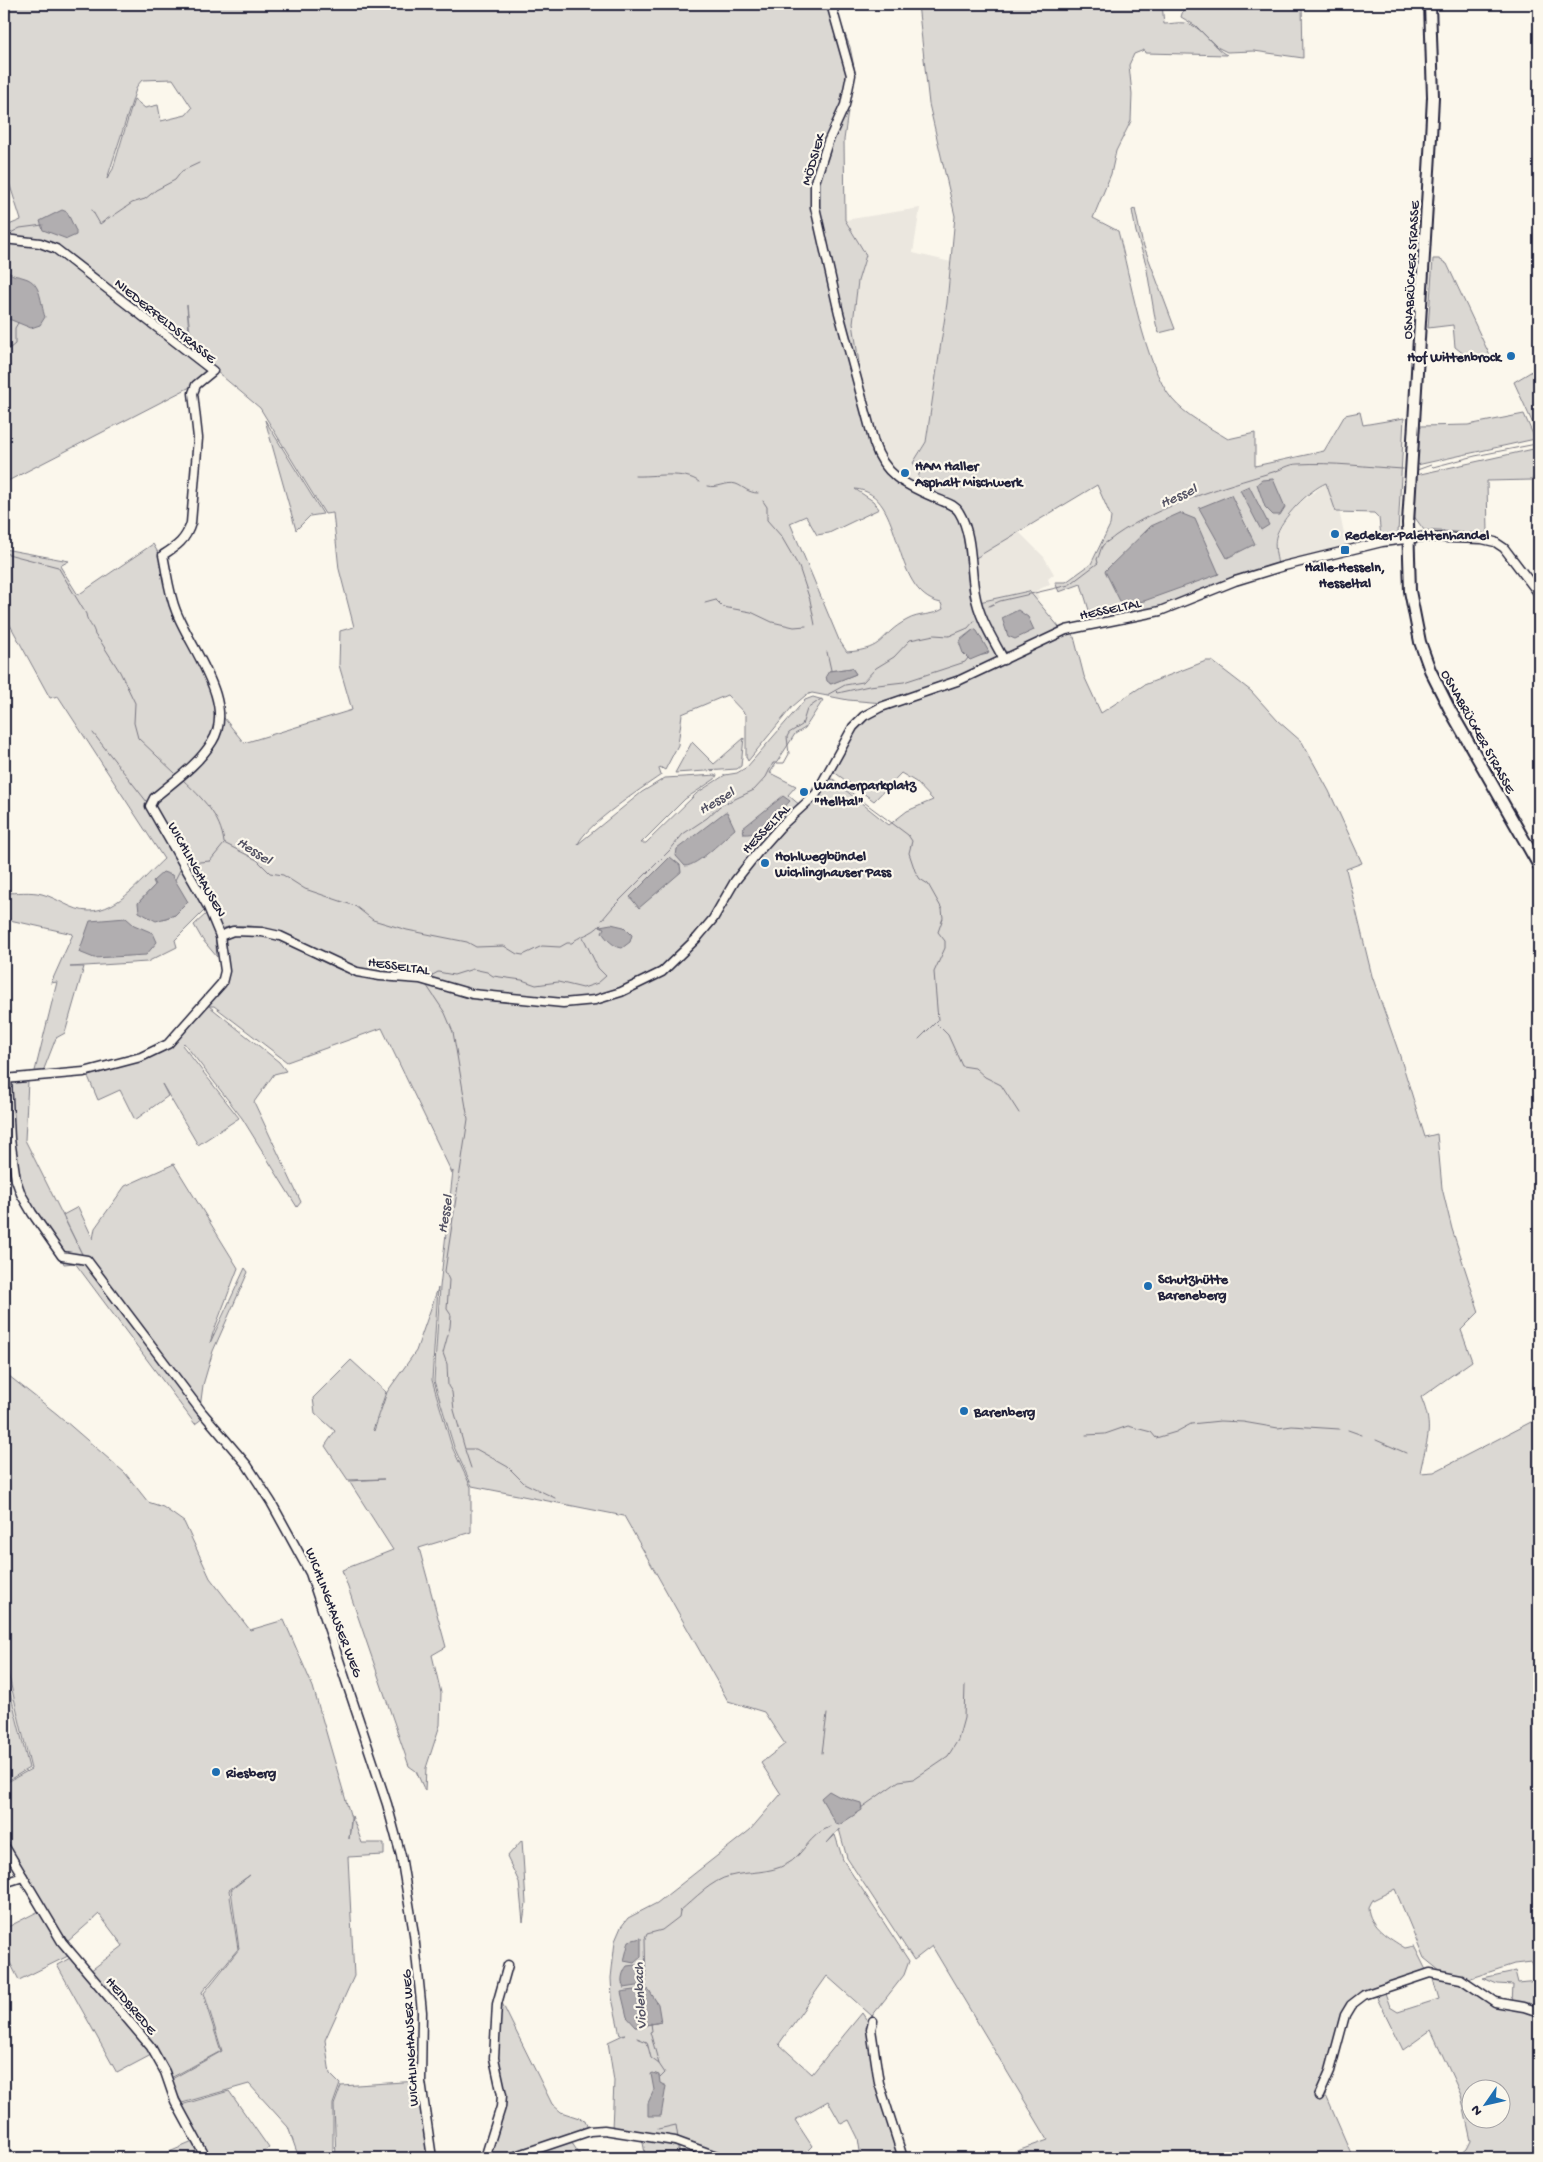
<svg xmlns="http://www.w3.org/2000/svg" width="1543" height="2162" font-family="'Gochi Hand',sans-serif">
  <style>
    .built { fill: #ebe7df }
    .green { fill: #dbd8d3; stroke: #7e7d87; fill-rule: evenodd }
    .water { fill: #b1aeb0; stroke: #787681 }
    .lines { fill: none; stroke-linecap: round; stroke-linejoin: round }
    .stream { stroke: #787681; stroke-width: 1 }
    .minor-casing { stroke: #22223b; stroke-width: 11 }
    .major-casing { stroke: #22223b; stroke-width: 14 }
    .minor { stroke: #fbf7ec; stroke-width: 8 }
    .major { stroke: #fbf7ec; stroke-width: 10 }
    .poi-dot { fill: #1f6fb2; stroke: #fbf7ec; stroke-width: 2 }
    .labels { text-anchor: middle; stroke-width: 4.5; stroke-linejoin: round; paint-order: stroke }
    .street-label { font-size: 14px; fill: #22223b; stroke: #fbf7ec }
    .poi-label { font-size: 14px; font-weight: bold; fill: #22223b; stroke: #fbf7ec; text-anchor: start }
    .water-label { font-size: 15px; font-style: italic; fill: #545364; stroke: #fbf7ec }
  </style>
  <rect width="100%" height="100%" fill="#fbf7ec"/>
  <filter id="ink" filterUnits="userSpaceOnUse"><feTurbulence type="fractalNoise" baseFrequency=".02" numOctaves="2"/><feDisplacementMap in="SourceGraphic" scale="10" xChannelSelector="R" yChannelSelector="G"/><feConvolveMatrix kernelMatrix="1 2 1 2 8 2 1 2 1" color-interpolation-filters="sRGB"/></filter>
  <g filter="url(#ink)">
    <g class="built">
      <polygon points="920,208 913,253 951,262 947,303 926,442 913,463 920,471 916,486 896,476 886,463 879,448 855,364 859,362 853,323 858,281 866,255 845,220"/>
      <polygon points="1326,483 1336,511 1339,511 1347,546 1278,564 1275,548 1277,535 1285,520 1294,507"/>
      <polygon points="1018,531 1044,557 1054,574 1048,579 1050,584 1036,591 1039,598 1035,599 1029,591 979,602 974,559"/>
    </g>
    <g class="green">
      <path d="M4,4H833L850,47L854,67L844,140L845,220L866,255L858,281L853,323L859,363L855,364C860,398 865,451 889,476L957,514L963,531L970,597L996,651L997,660L960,678L883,703L848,700L812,693L806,695L792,707L748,761L746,757V715L727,695L682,714L678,745L665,770L660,767L659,769L661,775C641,789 587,824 578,844L642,792L665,778L717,775L715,779L685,799L641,843H646L697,793L725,775L737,773L747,767L805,700L813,697L823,700L805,728L795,734L770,773L796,786L788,795L801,806L816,798L830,778L889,825L907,811L933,800L916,782L901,773L874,801L834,772L854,730L869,716L962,683L1065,634L1073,633L1084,676L1101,713L1144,685L1206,661H1212L1251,691L1278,721L1302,742L1329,791L1362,863L1346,869L1372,976L1399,1053L1425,1137L1437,1134L1442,1188L1452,1229L1479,1312L1461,1330L1472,1361L1421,1397C1435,1430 1426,1440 1420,1473L1434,1472L1531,1422L1539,1423V2009L1512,2004L1513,1985L1497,1984L1483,1978L1515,1971L1518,1983L1539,1981L1532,1962L1514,1964L1468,1979L1440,1971L1424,1958L1395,1889L1371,1901L1368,1907C1369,1927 1389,1938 1405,1948L1414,1946L1426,1970L1424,1973L1356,1997L1343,2029L1324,2091L1353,2158H998L1048,2140L932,1946L914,1960L847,1858L839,1829L827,1843L835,1835L843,1860L909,1961L904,1975L872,2016L827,1976L779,2044L812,2074L862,2013L868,2022L873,2056L900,2158H861L858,2138L849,2120L841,2124L828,2101L795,2120L812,2146L800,2158H731L686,2142L612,2129L614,2081L608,2042L625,2034L620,2035L612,1998L611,1978L615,1941L621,1927L628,1918L657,1903L750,1830L781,1794L761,1763L785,1744L764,1712L728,1701L624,1516L472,1486L454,1447L434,1381L440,1287L453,1171L452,1173L382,1028L287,1062L214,1006H209L279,1062L286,1071L274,1074L254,1102L301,1202L297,1207L242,1118L184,1043L182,1045L239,1118L198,1145L162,1084L168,1096L135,1120L120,1090L98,1100L87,1074L170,1045L221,990L224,939C273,920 314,966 359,976C377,980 401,976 421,976C398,974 373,973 352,966C310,952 267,914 220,929L195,875L149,800L206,909L175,940L177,947L147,962L70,967H84L65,1033L56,1038L42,1074L34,1075L57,982L51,983L73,934L5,919L4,893C16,893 31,891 42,894C58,898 72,911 89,911C119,911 144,877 164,859L58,696L50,698L4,614V549L69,561L60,566L78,595L153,544L160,556L170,599L210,684L218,711L213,734L224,718L244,743L352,710L339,665L340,631L354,627L339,569L333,513L325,514L260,408L192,351L187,305L190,348L67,253L4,236V227L21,220L4,167ZM173,79L192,108L186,115L161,121L158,105L145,108L134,99L113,169L107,179L137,86L142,80ZM855,489C907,493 888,592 941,603L943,609C932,616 919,613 907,620C878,635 887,649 847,652L839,640L790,523L806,516L817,535L829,533L879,509L873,501ZM974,629L988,654L968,658L961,639ZM852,668L856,674L830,684L829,671ZM155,885L175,915L163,919L138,903ZM641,1989L649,1990L661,2022L636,2027Z"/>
      <path d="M918,4H1162L1164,24C1171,24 1178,22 1185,23C1202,25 1212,48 1227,55L1145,53L1144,50L1134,54L1129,65L1132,94L1131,121L1116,151L1111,174L1093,218L1118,231C1130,276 1144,365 1172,399C1186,416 1209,427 1228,439L1255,433V466L1324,451L1345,415L1360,412L1363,425L1404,418L1398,533L1381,537L1379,518L1374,513L1336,512L1326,483C1309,490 1281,518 1276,537C1274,546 1276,555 1278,564L1232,577L1160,607L1092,620L1081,584L1059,592L1055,582H1066L1091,564L1110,525L1111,517L1097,485L974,559L962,511L916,486L920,471L913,463L926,442L947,303L955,216L929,104Z"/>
      <polygon points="1185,4 1302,4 1303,58 1254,51 1227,52 1217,47 1196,26 1181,17"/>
      <polygon points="1135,209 1142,241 1175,329 1159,333 1156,324 1146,264 1136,232 1132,210"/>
      <polygon points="4,242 39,245 52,249 206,367 206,375 194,385 4,483"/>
      <polygon points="1433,259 1439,259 1447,264 1491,358 1481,361 1477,356 1465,355 1455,347 1453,325 1428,328"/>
      <polygon points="1539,367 1539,437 1514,382"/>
      <polygon points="1524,414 1535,439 1417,465 1420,426 1468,425"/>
      <polygon points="265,420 323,514 310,516 296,530"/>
      <polygon points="1538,448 1539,463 1532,480 1487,481 1488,534 1424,530 1413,515 1416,475"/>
      <polygon points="1029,591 1059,627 1055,632 1011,653 1002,650 979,602"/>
      <polygon points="744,738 741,766 737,769 675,773 692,742 714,764"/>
      <polygon points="206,914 215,934 217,957 202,939 194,925"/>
      <polygon points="9,1081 28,1081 25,1140 86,1262 203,1418 195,1424 75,1263 64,1264 56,1245 22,1193 11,1139"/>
      <polygon points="174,1164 238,1268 213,1333 210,1343 245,1268 248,1272 213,1351 203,1385 200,1408 84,1258 63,1215 78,1207 93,1239 95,1228 125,1186"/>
      <polygon points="438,1288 432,1380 452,1447 471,1487 471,1532 419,1548 446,1647 432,1655 441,1693 440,1725 426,1768 425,1791 416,1771 409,1766 342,1570 393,1550 349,1481 384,1479 348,1480 325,1446 335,1431 315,1413 313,1398 351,1360 386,1392 373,1430 374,1431 387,1392 416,1351"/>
      <polygon points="4,1372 57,1414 125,1473 148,1502 163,1507 184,1522 210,1578 250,1630 284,1620 313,1687 351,1818 349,1839 352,1816 362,1843 384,1843 384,1855 348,1857 354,1976 325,2040 330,2074 340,2084 333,2104 333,2158 299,2158 288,2127 249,2084 182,2103 170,2080 222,2051 204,1993 239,1949 231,1890 250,1875 229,1890 238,1949 202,1992 221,2051 169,2079 154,2048 90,1971 123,1946 99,1914 66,1943 4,1837 4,1784 31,1769 8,1673 4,1664"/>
      <polygon points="4,1668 29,1768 4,1783"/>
      <polygon points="522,1840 526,1903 523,1922 519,1882 507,1857"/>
      <polygon points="41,1910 70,1955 19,1980 4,1951 4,1929"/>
      <polygon points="72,1957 153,2054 117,2073 57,1965"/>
      <path d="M1432,1976L1449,1977L1474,1990L1491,2003L1525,2009L1539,2014V2158H1456L1467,2149L1471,2141L1461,2095L1431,2030L1403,2050L1375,1993L1384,1990L1390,2007L1398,2012L1439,1999ZM1470,2090H1500V2120H1470Z"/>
      <polygon points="500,1999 552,2104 561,2112 585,2120 588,2129 505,2158 487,2158 503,2107 496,2056"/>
      <polygon points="419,2081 429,2158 336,2158 334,2105 341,2086"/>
      <polygon points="229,2091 269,2148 255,2158 208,2158 181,2105"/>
      <polygon points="642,2138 678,2147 678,2158 646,2158"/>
      <polygon points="570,2140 582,2158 615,2156 616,2158 541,2158 541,2148"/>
      <polygon points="195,2141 204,2158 169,2158 167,2153"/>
    </g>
    <g class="water">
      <polygon points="62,210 67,212 76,231 76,235 67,239 43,230 40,221"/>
      <path d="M4,269C16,278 13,274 25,278C42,283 40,303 45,317L40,325L31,328L4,317Z"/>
      <polygon points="1273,479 1285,507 1280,515 1273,515 1265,507 1257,484 1262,480"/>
      <polygon points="1249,486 1269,525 1261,530 1240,490"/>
      <polygon points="1231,495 1255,544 1227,558 1199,508"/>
      <polygon points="1180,513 1195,519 1219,574 1144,601 1122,605 1105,571 1151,526"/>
      <polygon points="1018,610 1028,617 1034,630 1015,639 1008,636 1002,618"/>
      <polygon points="974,629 977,631 989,652 970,660 963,653 959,642"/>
      <polygon points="852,668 856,674 831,684 827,681 826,676 829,671"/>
      <path d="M783,796L790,801C779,813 762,836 744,834L743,828Z"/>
      <path d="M725,812H727L735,829C724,838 698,866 685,866L676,856L677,849Z"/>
      <polygon points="670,857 680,865 681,872 639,908 630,897"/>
      <polygon points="163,872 172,875 188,902 175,915 156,921 139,912 138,903 155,885 153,881"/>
      <polygon points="126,918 134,925 153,933 157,942 146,955 94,958 79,952 90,921"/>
      <path d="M611,924L624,927L632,935L630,942L622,948C614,947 606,939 602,932L604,928L600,926Z"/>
      <polygon points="829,1791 838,1796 861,1803 862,1810 839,1825 836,1824 821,1798"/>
      <polygon points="641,1938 641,1957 634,1963 624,1961 629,1941"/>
      <path d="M635,1965L641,1968L644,1985L624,1988C620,1982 622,1972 627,1966Z"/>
      <polygon points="641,1989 649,1990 658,2004 661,2022 636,2027 627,2017 621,1992"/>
      <polygon points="653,2073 659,2075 660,2083 666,2086 661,2116 648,2116 648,2103 654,2090 651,2074"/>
    </g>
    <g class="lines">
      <g class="stream">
        <polyline points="92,210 100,224 110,217"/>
        <polyline points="113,216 132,203 145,199 156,190 175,180 182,171 199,163"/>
        <polyline points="4,234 9,234 20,228 43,225"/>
        <polyline points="4,353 15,344 15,328 18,323"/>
        <polyline points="1417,470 1431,465 1433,467 1475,456 1536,444"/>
        <path d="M635,476C652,477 685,470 699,482"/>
        <path d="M707,486C717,489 727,481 736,484C744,487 748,493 758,493"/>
        <polyline points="763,501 767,507 767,520 781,536 799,567 810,600 815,625"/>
        <path d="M4,553L58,567L86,614C87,623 94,626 95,635L101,642L120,672L135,703L134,723L138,738L176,774"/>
        <polyline points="1403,553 1405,586"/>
        <polyline points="705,603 716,600 723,607 751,612 772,622 794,627 806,626"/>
        <path d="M989,606L1000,601L1069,585L1098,563L1097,559C1100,555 1100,549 1103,545C1106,542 1112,539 1115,536C1161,504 1220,488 1273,472C1281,470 1289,464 1298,464C1333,462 1368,467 1403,469"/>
        <polyline points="827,652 831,670"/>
        <polyline points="836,691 838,693 869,686 904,682 965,662 968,658"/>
        <polyline points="827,695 845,685 863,682 876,668 894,657 910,640 934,635 949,636 968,628 974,621"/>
        <polyline points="93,733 147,802"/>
        <polyline points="833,779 908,835 912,841 909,853 915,871 920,879 928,884 942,909 943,918 938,932 945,941 945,948 934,972 938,1020 919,1039"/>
        <path d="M183,780C202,798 221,816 224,843L257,860L270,873L283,875L305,889L355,906L373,920L407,930L467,942L476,947L504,946L517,954L523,955L542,946L560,947L567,943H572C577,936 593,935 601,924"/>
        <polyline points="169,831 189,863 210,861 224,844"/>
        <polyline points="175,880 180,870"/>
        <polyline points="602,920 613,907 670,850 683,834 707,818 720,806 754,790 766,777 773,763 784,763 789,754 787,737 789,733 802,725 807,709 821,699"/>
        <polyline points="431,976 438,972 454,975 473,969 487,972 493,976 522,980 536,985 558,982 583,988 598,983 606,976 598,968 583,937"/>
        <polyline points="427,986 445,1013 453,1032 468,1119 445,1271 449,1280 447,1309 451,1315 450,1327 443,1353 447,1364 448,1386 452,1392 454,1410 465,1449 476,1449 485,1454 508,1467 524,1483 555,1498"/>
        <polyline points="937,1024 948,1035 962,1066 975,1068 985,1077 1001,1085 1019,1113"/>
        <polyline points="1348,1430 1362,1435"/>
        <polyline points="1086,1435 1105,1434 1128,1426 1151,1432 1156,1438 1176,1432 1191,1424 1220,1421 1243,1422 1278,1428 1292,1426 1339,1429"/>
        <polyline points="1376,1440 1406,1453"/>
        <polyline points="465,1450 471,1468"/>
        <polyline points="822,1753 827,1714"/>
        <polyline points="861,1808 899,1781 914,1779 948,1756 958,1740 964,1718 965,1685"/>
        <path d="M646,1990L645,1939L647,1934L662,1930L679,1917L680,1911C694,1899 712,1880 730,1876C749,1871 769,1874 787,1864C802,1857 809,1834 830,1827"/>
        <polyline points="1485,2000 1492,2004"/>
        <polyline points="1502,2007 1506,2008"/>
        <polyline points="651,2023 652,2031 650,2032 659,2064 665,2073 660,2078"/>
        <polyline points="637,2038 647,2042 651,2058 659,2064"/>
        <polyline points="658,2129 676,2125 678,2138"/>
        <polyline points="679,2147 679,2158"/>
      </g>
      <defs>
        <g id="minor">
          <path d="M831,4L851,75L845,105L828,142L815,182V207L839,313L874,443C885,478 909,486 940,500C947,503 955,505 959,512C973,535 970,568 975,594C979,618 993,639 1004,660"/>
          <path d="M4,239L40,243L56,249L213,371L196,385L193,393L198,438L191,523C186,540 177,546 163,555C167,574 169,594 176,611C190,648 237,703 212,742C198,765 174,781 154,798L150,806L208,907L220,936L225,971L222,983L168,1044L141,1057L84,1072L4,1079"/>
          <polyline points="220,936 233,931 262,932 280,936 357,972 380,976 420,979 472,994 563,1003 595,1000 621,992 662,972 697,938 713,919 735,881 758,852 781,826 816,794 853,727 864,716 881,707 960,680 1066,630 1160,611 1235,581 1284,566 1382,542 1422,537 1482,539 1495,542 1504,548 1539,594"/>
          <polyline points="7,1079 10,1139 16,1180 21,1194 32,1213 62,1256 87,1260 201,1411 247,1465 271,1502 310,1573 387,1804 401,1856 414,1934 422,2012 421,2082 432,2158"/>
          <polyline points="4,1845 62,1942 151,2047 165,2072 175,2101 206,2158"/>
          <polyline points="4,1883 23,1877"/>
          <polyline points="873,2021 871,2029 879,2083 903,2158"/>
          <polyline points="1319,2096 1330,2071 1345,2015 1351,2005 1364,1995 1430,1973 1461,1979 1495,2002 1524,2007 1539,2012"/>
          <polyline points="485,2158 501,2107 502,2095 494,2058 497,2004 508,1965"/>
          <polyline points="510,2158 590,2131 604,2130 675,2141 722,2158"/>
        </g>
        <polyline id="major" points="1430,4 1433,97 1431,137 1408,523 1410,591 1420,642 1430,670 1450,710 1539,866"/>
      </defs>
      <use href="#minor" class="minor-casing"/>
      <use href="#major" class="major-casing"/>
      <use href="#minor" class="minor"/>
      <use href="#major" class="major"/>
    </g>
  </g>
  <g class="poi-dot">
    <circle cx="1511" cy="356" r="5"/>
    <circle cx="905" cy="473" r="5"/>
    <circle cx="1335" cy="534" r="5"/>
    <rect x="1340" y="545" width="10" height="10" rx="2.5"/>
    <circle cx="804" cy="792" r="5"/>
    <circle cx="765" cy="863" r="5"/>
    <circle cx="1148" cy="1286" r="5"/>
    <circle cx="964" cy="1411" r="5"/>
    <circle cx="216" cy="1772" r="5"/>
  </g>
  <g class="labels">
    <g class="street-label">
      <text transform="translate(812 159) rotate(-73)" y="5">MÖDSIEK</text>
      <text transform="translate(1410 270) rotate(-87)" y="5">OSNABRÜCKER STRASSE</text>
      <text transform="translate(166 320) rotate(39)" y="5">NIEDERFELDSTRASSE</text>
      <text transform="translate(1110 608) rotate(-12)" y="5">HESSELTAL</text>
      <text transform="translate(1479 731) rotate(61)" y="5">OSNABRÜCKER STRASSE</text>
      <text transform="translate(765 828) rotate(-46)" y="5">HESSELTAL</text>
      <text transform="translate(198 869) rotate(61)" y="5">WICHLINGHAUSEN</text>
      <text transform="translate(399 965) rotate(8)" y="5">HESSELTAL</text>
      <text transform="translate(335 1612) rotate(69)" y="5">WICHLINGHAUSER WEG</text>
      <text transform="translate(132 2005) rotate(50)" y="5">HEIDBREDE</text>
      <text transform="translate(409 2038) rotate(-93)" y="5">WICHLINGHAUSER WEG</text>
    </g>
    <g class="poi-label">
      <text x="1501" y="361" text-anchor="end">Hof Wittenbrock</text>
      <text x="915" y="470">HAM Haller<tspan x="915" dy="16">Asphalt Mischwerk</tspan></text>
      <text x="1345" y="539">Redeker-Palettenhandel</text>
      <text x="1345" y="571" text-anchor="middle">Halle-Hesseln,<tspan x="1345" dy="16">Hesseltal</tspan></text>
      <text x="814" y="789">Wanderparkplatz<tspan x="814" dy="16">"Helltal"</tspan></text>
      <text x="775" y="860">Hohlwegbündel<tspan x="775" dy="16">Wichlinghauser Pass</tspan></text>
      <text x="1158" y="1283">Schutzhütte<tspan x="1158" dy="16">Bareneberg</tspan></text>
      <text x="974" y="1416">Barenberg</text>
      <text x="226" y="1777">Riesberg</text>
    </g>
    <g class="water-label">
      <text transform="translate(1178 495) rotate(-24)" y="5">Hessel</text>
      <text transform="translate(716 800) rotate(-31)" y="5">Hessel</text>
      <text transform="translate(255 850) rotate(33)" y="5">Hessel</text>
      <text transform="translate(444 1214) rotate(-81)" y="5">Hessel</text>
      <text transform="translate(639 1996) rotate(-93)" y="5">Violenbach</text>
    </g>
  </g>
  <rect width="1543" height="2162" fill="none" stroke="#fbf7ec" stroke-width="20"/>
  <rect x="10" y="10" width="1523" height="2142" fill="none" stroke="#22223b" stroke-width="2" filter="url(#ink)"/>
  <g transform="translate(1486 2104) rotate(236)"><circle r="24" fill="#fbf7ec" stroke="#a4a2a5"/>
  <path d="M0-4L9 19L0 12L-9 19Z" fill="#1f6fb2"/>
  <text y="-8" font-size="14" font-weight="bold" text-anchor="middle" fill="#22223b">N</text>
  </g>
</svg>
